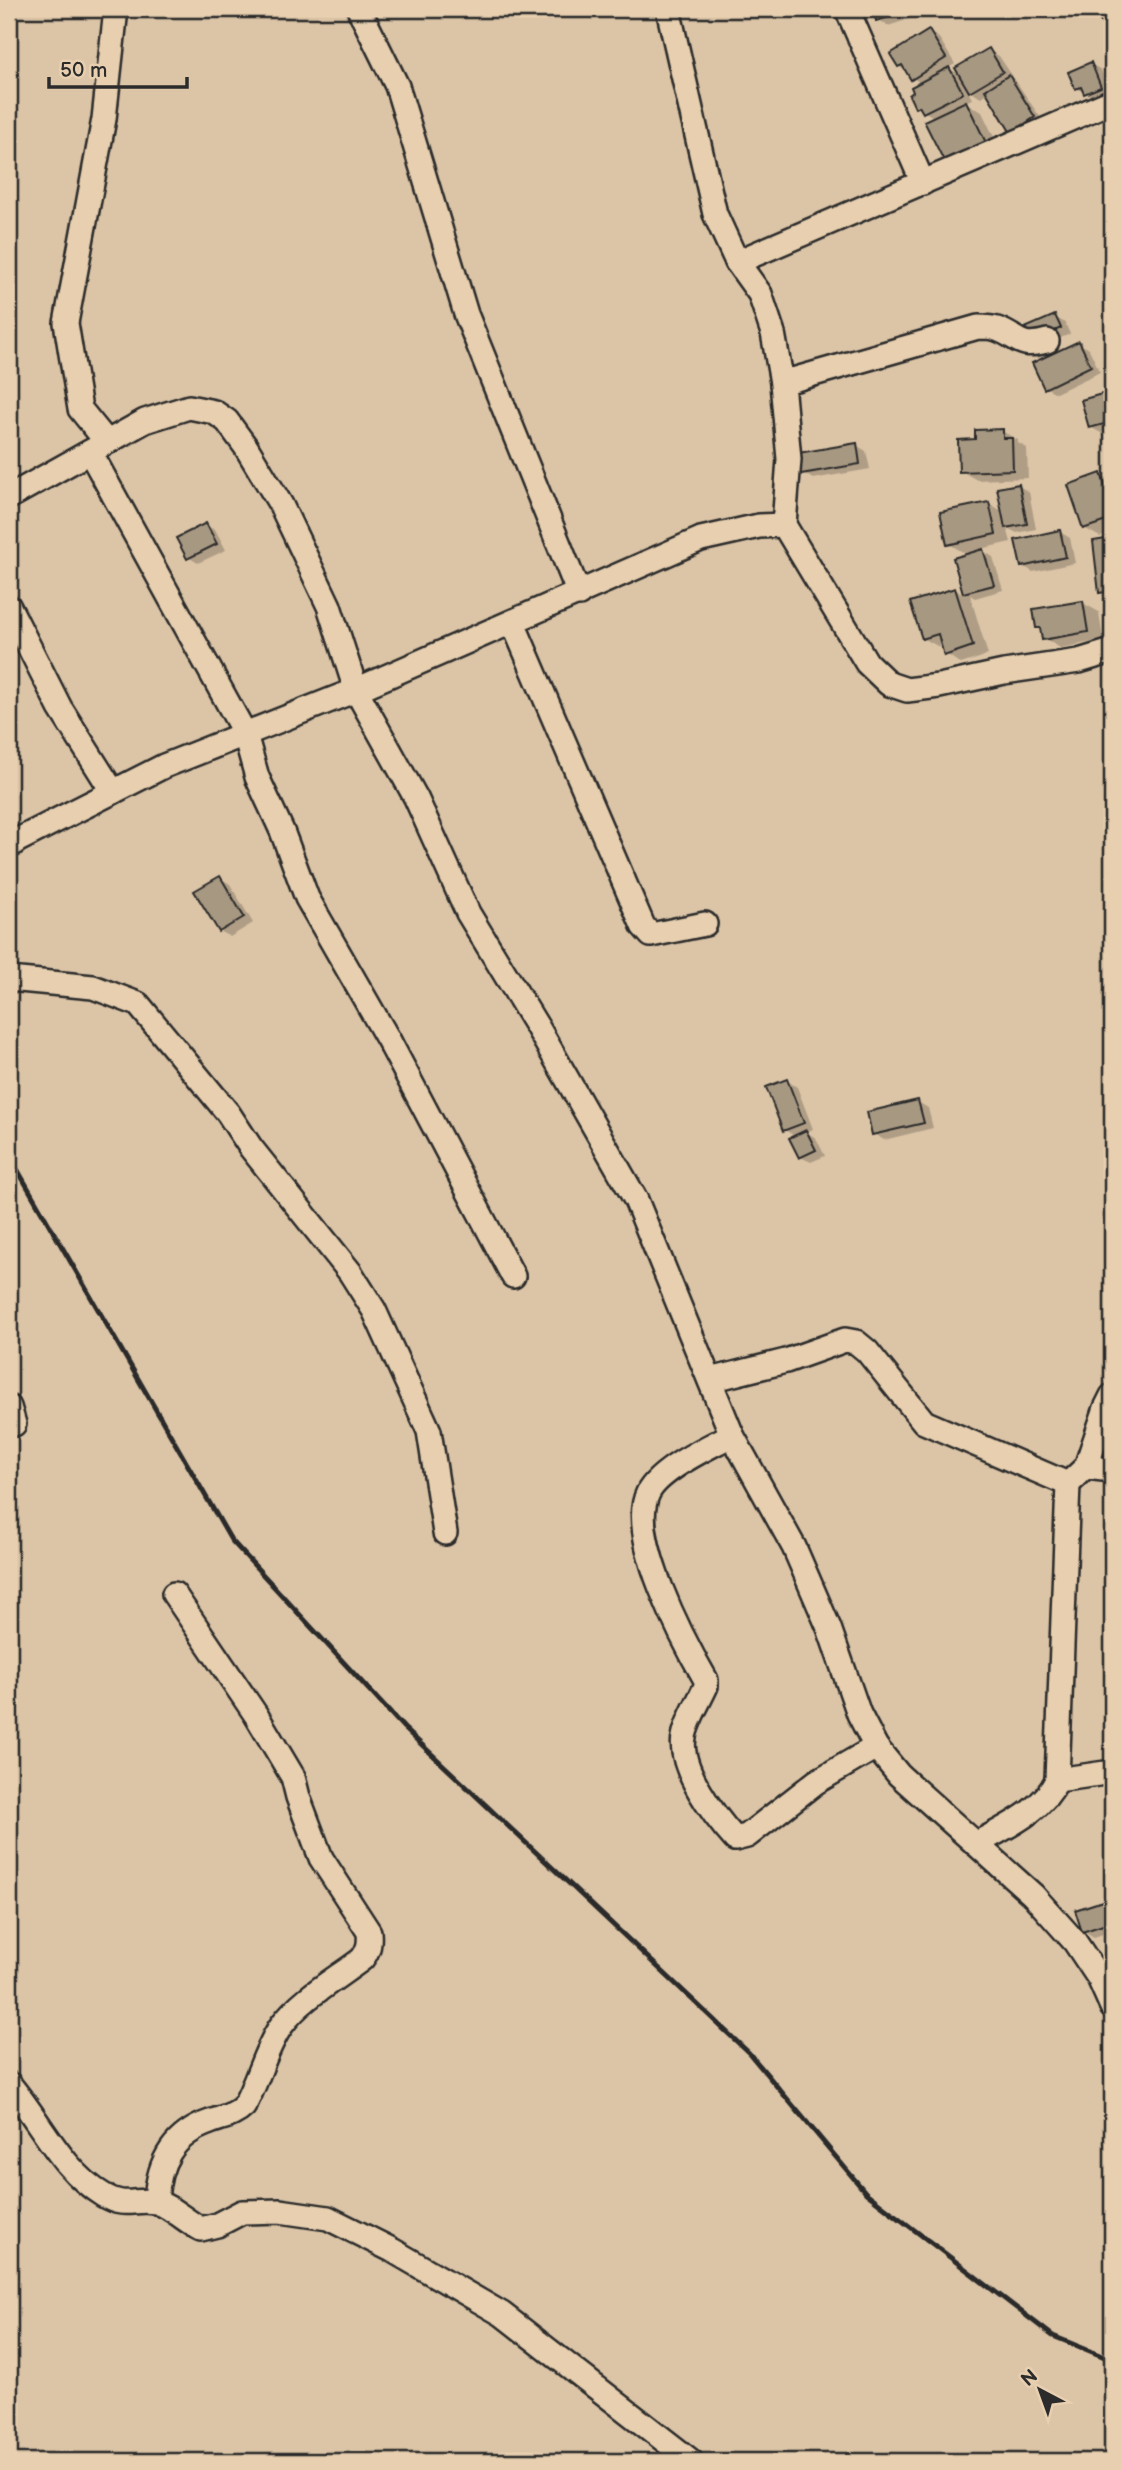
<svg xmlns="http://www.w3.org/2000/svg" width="1121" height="2470" font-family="'Balsamiq Sans',sans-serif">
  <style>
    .shadow { fill: #0003 }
    .building { fill: #a79882; stroke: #2b2b2b; stroke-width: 2 }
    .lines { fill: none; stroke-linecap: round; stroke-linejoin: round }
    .minor-casing { stroke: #2b2b2b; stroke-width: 28 }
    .minor { stroke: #e7cfaf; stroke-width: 23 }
    .rail { stroke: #2b2b2b; stroke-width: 5 }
  </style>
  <rect width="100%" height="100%" fill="#dcc5a7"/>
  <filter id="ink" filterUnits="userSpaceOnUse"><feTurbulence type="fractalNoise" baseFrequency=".0143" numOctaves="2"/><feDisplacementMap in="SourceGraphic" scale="14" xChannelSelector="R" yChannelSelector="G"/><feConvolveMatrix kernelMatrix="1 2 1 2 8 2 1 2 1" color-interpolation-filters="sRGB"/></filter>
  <g filter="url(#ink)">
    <g class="shadow">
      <polygon points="868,9 920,9 922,15 888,26 869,13"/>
      <polygon points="964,9 979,9 971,15"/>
      <polygon points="929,32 939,38 955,64 948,68 962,76 989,50 999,56 1044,123 1012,131 988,93 981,97 967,89 972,99 965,102 982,112 1004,158 965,177 949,168 935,118 917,107 921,84 899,66"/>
      <polygon points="1091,64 1101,70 1110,92 1095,98 1076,88"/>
      <polygon points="1055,317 1065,323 1070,334 1042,346"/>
      <polygon points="1079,343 1089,349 1100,372 1056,393 1045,387"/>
      <polygon points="1112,393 1112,430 1101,433 1090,427 1083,401"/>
      <polygon points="1002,431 1018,440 1018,443 1027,448 1028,478 977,480 961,471 977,441"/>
      <polygon points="856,445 866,451 870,469 813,479 803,473"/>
      <polygon points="1101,475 1112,482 1112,533 1100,537 1084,528"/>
      <polygon points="1019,486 1029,492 1036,529 1017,533 1007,528 1011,542 980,549 993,557 1003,590 975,598 970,595 988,655 961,664 946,654 943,646 939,647 923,638 955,589 966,596 955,559 968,555 949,544 988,503 1004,512"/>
      <polygon points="206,525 216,531 226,550 198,563 188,557"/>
      <polygon points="1060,532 1070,538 1075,563 1033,572 1023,566"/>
      <polygon points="1112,540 1112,598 1100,591 1095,542"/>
      <polygon points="1083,603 1099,612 1103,640 1060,648 1044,638 1043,630 1038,627"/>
      <polygon points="220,878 230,884 253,923 230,937 220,931"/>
      <polygon points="787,1081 797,1087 813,1129 806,1132 816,1138 825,1156 811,1162 800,1157 796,1137 785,1130"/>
      <polygon points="918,1102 928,1108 933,1128 884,1140 874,1134"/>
      <polygon points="1112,1900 1112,1931 1094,1937 1084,1931 1077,1911"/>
    </g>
    <g class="building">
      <polygon points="866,9 913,9 913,10 876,21 874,12 867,14"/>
      <polygon points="1112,11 1112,40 1099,19"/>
      <polygon points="929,30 946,58 911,80 902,65 898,67 890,54"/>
      <polygon points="989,48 1003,72 969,92 955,68"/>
      <polygon points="1091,62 1101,87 1084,94 1081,87 1075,89 1068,72"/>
      <polygon points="949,67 963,93 923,113 919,106 915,108 909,95 913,92 911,87"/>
      <polygon points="1009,75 1035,117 1011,133 985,90"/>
      <polygon points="966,101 989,149 948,169 924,121"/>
      <polygon points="1112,136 1112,162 1105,139"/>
      <polygon points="1055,315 1061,328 1031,342 1025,328"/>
      <polygon points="1079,341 1091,366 1044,389 1032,363"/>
      <polygon points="1112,391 1112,422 1089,428 1081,400"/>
      <polygon points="1003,429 1003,438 1012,438 1013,470 959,472 958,440 975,439 975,430"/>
      <polygon points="857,443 860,464 801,474 798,453"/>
      <polygon points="1101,473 1112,507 1112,519 1083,529 1068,485"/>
      <polygon points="1019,484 1027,524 1005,528 997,488"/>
      <polygon points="989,502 996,534 947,545 940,512"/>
      <polygon points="206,523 217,544 187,559 176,538"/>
      <polygon points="1060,530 1066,557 1021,567 1015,540"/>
      <polygon points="1112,538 1112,591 1099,593 1093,541"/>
      <polygon points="983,549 994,585 963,593 953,558"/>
      <polygon points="955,588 973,646 944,656 938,634 922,639 910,602"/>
      <polygon points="1083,601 1088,632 1042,640 1040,628 1036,628 1033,609"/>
      <polygon points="220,876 244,917 219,932 194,891"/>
      <polygon points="787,1079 804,1123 783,1131 766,1087"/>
      <polygon points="918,1100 924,1123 872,1135 867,1112"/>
      <polygon points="806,1130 816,1150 799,1158 789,1138"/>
      <polygon points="1112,1898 1112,1922 1082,1932 1075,1910"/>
    </g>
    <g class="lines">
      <defs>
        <g id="minor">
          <polyline points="359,9 397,86 466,314 579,594"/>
          <polyline points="668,9 715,214 737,262 760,294 773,333 782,383 789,459 784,525 867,663 889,684 907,690 939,686 1004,672 1079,661 1112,651"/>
          <polyline points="847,9 923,183"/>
          <polyline points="737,262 1112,101"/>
          <path d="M782,383L978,327C984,327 991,327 997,329C1020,337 1017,349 1047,341"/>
          <polyline points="106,441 80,409 66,323 104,119 116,9"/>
          <polyline points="90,452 245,734 257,777 282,831 307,898 388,1039 513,1276"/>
          <polyline points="9,497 145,421 189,407 214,412 227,421 246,447 281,505 329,606 356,690 416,798 468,913 538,1028 636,1200 732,1435 794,1547 829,1628 859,1714 876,1747 899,1775 1033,1895 1075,1942 1099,1978 1112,2007"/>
          <polyline points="9,607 60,708 113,792"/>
          <polyline points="513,623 643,926 651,935 705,924"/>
          <polyline points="9,847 18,840 164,766 356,690 701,539 759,526 784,525"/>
          <polyline points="9,979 93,987 138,1004 228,1113 251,1148 350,1272 374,1310 429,1431 445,1533"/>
          <polyline points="710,1380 786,1361 845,1340 856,1342 867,1351 924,1422 1068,1484 1086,1467 1106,1408 1112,1396"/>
          <polyline points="9,1407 14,1424"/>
          <path d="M732,1435C710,1446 659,1470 648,1493C627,1535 684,1642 706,1680V1686C699,1702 687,1720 684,1737C678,1768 715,1817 735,1839L747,1836L816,1782L876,1747"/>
          <polyline points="1086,1467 1112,1470"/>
          <polyline points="1057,1780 1112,1772"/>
          <path d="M976,1844C1005,1827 1042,1812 1057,1780L1068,1484"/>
          <path d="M9,2084C40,2120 61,2170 103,2195C126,2209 135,2198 155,2202C168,2204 188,2223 201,2229L217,2225L242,2212L280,2211L328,2218L392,2250L502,2314L691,2461"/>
          <path d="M156,2201C158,2163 172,2135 210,2122C223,2117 234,2116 244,2106C258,2081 265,2049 281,2026C301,1998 336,1979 362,1959C369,1950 370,1943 369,1932L321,1858L298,1797L293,1777L256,1715L174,1594"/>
        </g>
      </defs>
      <use href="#minor" class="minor-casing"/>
      <use href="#minor" class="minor"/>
      <polyline class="rail" points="9,1155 231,1540 404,1728 749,2053 866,2193 1053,2336 1112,2360"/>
    </g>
  </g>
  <rect width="1121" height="2470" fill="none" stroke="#e7cfaf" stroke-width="35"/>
  <rect x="18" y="18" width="1086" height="2435" fill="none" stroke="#2b2b2b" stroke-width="2.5" filter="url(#ink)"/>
  <g transform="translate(1040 2390) rotate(319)" stroke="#e7cfaf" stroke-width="5" paint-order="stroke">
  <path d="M0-5L12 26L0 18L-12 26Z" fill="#2b2b2b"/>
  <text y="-10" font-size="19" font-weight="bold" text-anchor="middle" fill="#2b2b2b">N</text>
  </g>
  <path d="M49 77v10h138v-10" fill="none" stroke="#2b2b2b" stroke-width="3.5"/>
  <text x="60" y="77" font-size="21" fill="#2b2b2b" stroke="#e7cfaf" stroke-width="5" paint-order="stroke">50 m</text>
</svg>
